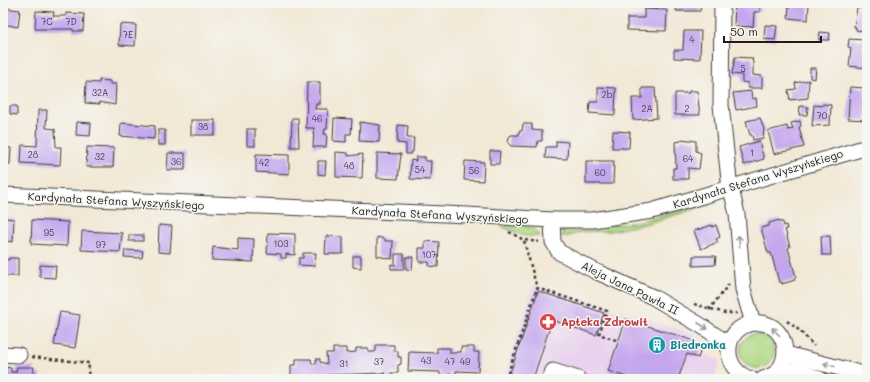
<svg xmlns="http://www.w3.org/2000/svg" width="870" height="382" font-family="Mali,sans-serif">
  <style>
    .built { fill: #e9d2ed }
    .green { fill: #afd984; stroke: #667a50 }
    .building { fill: #c4a6ed }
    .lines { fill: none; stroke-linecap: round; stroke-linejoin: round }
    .minor-casing { stroke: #3c3b38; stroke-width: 17 }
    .path { stroke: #3c3b38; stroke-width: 2.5; stroke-dasharray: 3 3; stroke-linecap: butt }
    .minor { stroke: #fff; stroke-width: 15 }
    .oneway { stroke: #999 }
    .labels { text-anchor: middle; stroke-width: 3; stroke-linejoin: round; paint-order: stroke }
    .number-label { font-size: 9px; fill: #463e50 }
    .street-label { font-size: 11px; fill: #1c1c1c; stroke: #f6f6f2 }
    .health-label { font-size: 11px; font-weight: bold; fill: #be3a42; stroke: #f6f6f2; text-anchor: start }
    .culture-label { font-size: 11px; font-weight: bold; fill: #0d838f; stroke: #f6f6f2; text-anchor: start }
  </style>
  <rect width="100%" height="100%" fill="#f6f6f2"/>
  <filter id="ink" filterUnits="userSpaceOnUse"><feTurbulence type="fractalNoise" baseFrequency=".025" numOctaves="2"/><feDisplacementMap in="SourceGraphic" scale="8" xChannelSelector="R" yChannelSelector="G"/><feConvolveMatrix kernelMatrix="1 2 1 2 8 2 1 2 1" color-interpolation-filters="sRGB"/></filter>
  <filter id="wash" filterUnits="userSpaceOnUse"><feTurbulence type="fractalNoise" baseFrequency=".012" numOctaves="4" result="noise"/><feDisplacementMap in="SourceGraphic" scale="16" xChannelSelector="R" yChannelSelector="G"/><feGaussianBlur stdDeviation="0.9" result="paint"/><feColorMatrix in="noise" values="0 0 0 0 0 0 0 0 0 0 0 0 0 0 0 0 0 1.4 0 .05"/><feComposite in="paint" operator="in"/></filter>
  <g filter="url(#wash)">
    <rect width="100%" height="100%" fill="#f2e8d5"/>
    <polygon class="built" points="534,285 695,334 701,349 700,353 720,360 714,379 503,379"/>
    <g class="green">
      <polygon points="714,201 718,202 645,224 611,231 581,232 569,236 561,236 565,230 570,228 633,223"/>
      <path d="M502,224C515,226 533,222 540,236H524L501,226Z"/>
      <circle cx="757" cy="351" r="17"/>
      <polygon points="789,360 867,379 841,379 816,371 786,365"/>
    </g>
    <g id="blocks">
      <g class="building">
        <polygon points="682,3 701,3 700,11 676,11 677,4"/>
        <polygon points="786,3 809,3 808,20 788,18 789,6 786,6"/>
        <polygon points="735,4 760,5 760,12 754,12 753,27 734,26"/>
        <polygon points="3,8 20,10 18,27 3,24"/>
        <polygon points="857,8 867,9 865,31 856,30 856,27 854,27"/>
        <polygon points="644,9 667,10 666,31 627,30 627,18 644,18"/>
        <polygon points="36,11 54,12 53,16 66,16 66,13 84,14 83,31 73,31 73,29 35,29"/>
        <polygon points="120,24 136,25 135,46 119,45"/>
        <polygon points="765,25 777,26 775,40 764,39"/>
        <polygon points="684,31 701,31 700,59 674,58 674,50 683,50"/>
        <polygon points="820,32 830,33 829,40 819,40"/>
        <polygon points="849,39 864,40 863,48 867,48 867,68 849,66 851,48 848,47"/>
        <polygon points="735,57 752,58 753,63 753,75 762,76 762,88 748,88 748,83 742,82 742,75 732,74"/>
        <polygon points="810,68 816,68 815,79 810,78"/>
        <polygon points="99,80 110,81 110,84 116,84 115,105 100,102 100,104 85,103 86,82 99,83"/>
        <polygon points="809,80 808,98 790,100 788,90 796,89 795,83"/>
        <polygon points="307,82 320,82 320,104 316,104 315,109 328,109 327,129 325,129 324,134 327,134 326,147 313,147 314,128 306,128"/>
        <polygon points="598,87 616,88 615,115 589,113 590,102 598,102"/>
        <polygon points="850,87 865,88 865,98 867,98 866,120 848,119"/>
        <polygon points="642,88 655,88 657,118 633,120 632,98 642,98"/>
        <polygon points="689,91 697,91 700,115 675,115 675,93 689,93"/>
        <polygon points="751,91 752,99 756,98 757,106 736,110 733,93"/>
        <polygon points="823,104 831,105 830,125 812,126 814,105 822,106"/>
        <polygon points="10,106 17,106 17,115 10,114"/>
        <polygon points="800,106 808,107 807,115 799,115"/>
        <polygon points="38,110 47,110 46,128 55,129 56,147 61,147 60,165 21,163 22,145 37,146"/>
        <polygon points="292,118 298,118 299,147 291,147"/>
        <polygon points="334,118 352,119 351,134 346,134 346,142 333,141"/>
        <polygon points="760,118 764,129 763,138 753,140 752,135 750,135 746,121"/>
        <rect x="191" y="120" width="24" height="15"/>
        <polygon points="800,121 801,126 799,127 804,147 774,154 768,131 787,126 788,130 793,129 791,123"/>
        <polygon points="77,122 91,123 90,136 76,135"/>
        <polygon points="360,122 380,125 379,142 359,141"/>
        <polygon points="121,123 155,126 154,139 120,136"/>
        <polygon points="523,124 532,124 532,130 542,131 542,141 538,141 537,147 511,146 508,143 509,137 511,135 519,135 519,131 522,131"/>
        <polygon points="398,125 408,126 407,138 414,138 413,152 411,152 411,154 406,154 406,144 397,143"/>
        <rect x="247" y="129" width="8" height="17"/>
        <rect x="158" y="130" width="7" height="15"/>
        <polygon points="613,131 630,132 629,148 612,148"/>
        <polygon points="682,139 696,141 696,151 701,153 699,169 688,168 688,179 673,179 673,168 676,168 675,142 681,141"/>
        <polygon points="556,141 568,142 567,159 545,158 546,147 556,147"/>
        <polygon points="759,141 764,159 744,165 739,147"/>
        <polygon points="3,147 11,148 10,164 3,164"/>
        <polygon points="87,147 114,148 113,167 86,167"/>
        <polygon points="490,151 500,151 499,164 490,164"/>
        <polygon points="336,152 348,153 348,156 363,154 362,178 336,177"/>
        <polygon points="168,153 185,153 185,170 167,170"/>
        <polygon points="377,153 401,154 398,179 377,178"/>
        <polygon points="256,154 289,155 289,174 256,172"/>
        <polygon points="416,157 425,157 425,161 431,161 430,180 410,179 411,160 416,161"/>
        <polygon points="318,161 326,161 325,175 318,174"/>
        <polygon points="465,161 484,162 483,181 464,180"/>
        <polygon points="586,161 614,161 613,184 586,184"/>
        <polygon points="5,218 14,219 13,242 4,241"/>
        <polygon points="32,220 68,222 67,246 31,244"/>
        <polygon points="779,220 780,222 783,222 784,226 786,225 787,229 785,229 790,247 788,248 796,277 794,278 795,280 782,284 782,282 779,282 771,253 768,253 761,228 769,226 769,223"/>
        <polygon points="159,225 172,226 170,253 158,252"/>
        <polygon points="712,225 712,227 716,225 720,237 716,239 718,242 701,249 694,231"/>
        <polygon points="82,231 122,233 120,252 81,250"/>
        <polygon points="268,233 295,234 295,255 286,254 286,258 281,258 281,254 267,253"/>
        <rect x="129" y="235" width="14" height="6"/>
        <polygon points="326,236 343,237 343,254 325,254"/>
        <polygon points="821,236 830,236 831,255 822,255"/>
        <polygon points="377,237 385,239 385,241 393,241 392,259 377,256"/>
        <polygon points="238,238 254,239 253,262 212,260 213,247 238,250"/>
        <polygon points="425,241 439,242 438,267 429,266 429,262 419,262 419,248 425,248"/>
        <polygon points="125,250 143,251 142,258 124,257"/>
        <polygon points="303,253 316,253 315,266 299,265 299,258 303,258"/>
        <polygon points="395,254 404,254 404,269 391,269 391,264 395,265"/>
        <polygon points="353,256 361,256 361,268 353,267"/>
        <polygon points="693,256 716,256 715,265 693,266"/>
        <polygon points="406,257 413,257 412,270 406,269"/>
        <polygon points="9,258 18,258 18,276 3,276 3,259 9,260"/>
        <polygon points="40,265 56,266 55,278 40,277"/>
        <polygon points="538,291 604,313 596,335 552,320 533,379 508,379"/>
        <polygon points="60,312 80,315 75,348 54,345"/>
        <polygon points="626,319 692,340 701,349 698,358 687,354 678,379 632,379 608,371"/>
        <polygon points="376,345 394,345 394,351 398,351 398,357 401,357 401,364 398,365 398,373 391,373 391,379 379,379 379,375 385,375 385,373 327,375 327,379 291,379 291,365 296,365 296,359 311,359 312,364 316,364 316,359 320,359 320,362 327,364 326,353 333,353 333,348 346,348 346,353 356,352 356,348 368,348 368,352 374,352 376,351"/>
        <polygon points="461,347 474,347 474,352 479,352 478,372 456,371 456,374 449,374 449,377 440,376 440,372 408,371 409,352 437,353 437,348 450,348 450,353 456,353 456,352 461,352"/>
        <polygon points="3,367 11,368 11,372 16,372 17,367 34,367 33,373 40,374 40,379 3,379"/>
        <rect x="143" y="376" width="16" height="3"/>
        <polygon points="180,376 192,377 192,379 180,379"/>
        <rect x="202" y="377" width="14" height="2"/>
        <rect x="236" y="377" width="15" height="2"/>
      </g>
    </g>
  </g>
  <g filter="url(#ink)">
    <use href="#blocks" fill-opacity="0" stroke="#3c3b38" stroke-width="1"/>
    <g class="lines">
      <defs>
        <g id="minor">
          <polyline points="722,3 721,105 729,180 737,214 743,289 753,323"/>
          <polyline points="3,195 467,215 552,220 592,220 652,211 867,147"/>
          <polyline points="552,220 553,242 559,252 595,271 653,297 700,325 729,344"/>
          <polyline points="3,354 19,355"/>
          <polyline points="786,354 867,375"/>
          <polyline points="779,369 800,372 820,379"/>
          <polyline points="550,379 553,371 578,379"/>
          <path d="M751,379C720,370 722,327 754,323C788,319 798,370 763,379"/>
        </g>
      </defs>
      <use href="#minor" class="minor-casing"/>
      <g class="path">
        <polyline points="509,232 524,240 539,242"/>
        <polyline points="524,241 537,288 607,311 599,334 616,340"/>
        <polyline points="694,304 725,313 737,313"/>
        <polyline points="709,310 729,284"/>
        <polyline points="787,321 799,330 814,346"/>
        <polyline points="32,357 89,363 88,379"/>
        <polyline points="506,379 537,288"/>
      </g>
      <use href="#minor" class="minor"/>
    </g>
    <defs><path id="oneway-shaft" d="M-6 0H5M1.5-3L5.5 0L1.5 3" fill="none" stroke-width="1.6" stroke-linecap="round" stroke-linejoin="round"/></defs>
    <g class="oneway">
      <use href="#oneway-shaft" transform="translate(739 241) rotate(-95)"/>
      <use href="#oneway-shaft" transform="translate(703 326) rotate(33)"/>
      <use href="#oneway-shaft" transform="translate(776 332) rotate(-135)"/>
      <use href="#oneway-shaft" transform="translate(829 365) rotate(-166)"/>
    </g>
  </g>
  <defs>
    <symbol id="pharmacy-disc" viewBox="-11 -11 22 22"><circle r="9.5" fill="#e0444e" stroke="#f6f6f2"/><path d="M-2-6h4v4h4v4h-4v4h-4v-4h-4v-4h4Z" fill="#fff"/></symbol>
    <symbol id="building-disc" viewBox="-11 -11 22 22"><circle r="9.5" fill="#0f9aa8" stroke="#f6f6f2"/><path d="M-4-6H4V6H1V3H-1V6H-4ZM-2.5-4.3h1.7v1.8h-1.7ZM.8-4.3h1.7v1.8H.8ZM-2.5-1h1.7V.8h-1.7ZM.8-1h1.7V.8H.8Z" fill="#fff"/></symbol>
  </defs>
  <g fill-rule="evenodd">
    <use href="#pharmacy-disc" x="538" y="312" width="20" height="20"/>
    <use href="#building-disc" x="647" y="335" width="20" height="20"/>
  </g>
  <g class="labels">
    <g class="number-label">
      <text x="47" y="25">7C</text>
      <text x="71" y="25">7D</text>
      <text x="128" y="38">7E</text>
      <text x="692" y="43">4</text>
      <text x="743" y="72">5</text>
      <text x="100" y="96">32A</text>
      <text x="607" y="98">2b</text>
      <text x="647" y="112">2A</text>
      <text x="687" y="112">2</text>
      <text x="822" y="119">70</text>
      <text x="317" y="122">46</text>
      <text x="203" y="130">38</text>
      <text x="752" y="156">1</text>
      <text x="33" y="158">28</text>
      <text x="100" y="160">32</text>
      <text x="688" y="162">64</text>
      <text x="176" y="165">36</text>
      <text x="264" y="166">42</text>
      <text x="349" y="169">48</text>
      <text x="420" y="173">54</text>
      <text x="474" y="174">56</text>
      <text x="600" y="176">60</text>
      <text x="49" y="236">95</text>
      <text x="281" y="247">103</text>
      <text x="101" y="248">97</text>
      <text x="429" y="258">107</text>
      <text x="426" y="364">43</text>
      <text x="379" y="365">37</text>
      <text x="450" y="365">47</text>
      <text x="465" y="365">49</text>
      <text x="344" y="367">31</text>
    </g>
    <g class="street-label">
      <text transform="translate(758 179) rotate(-17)" y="4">Kardynała Stefana Wyszyńskiego</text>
      <text transform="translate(116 201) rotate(3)" y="4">Kardynała Stefana Wyszyńskiego</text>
      <text transform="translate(440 215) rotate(3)" y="4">Kardynała Stefana Wyszyńskiego</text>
      <text transform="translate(630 288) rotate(26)" y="4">Aleja Jana Pawła II</text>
    </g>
    <g class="health-label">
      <text x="561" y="326">Apteka Zdrowit</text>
    </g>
    <g class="culture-label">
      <text x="670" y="349">Biedronka</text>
    </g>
  </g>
  <rect width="870" height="382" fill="none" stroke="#f6f6f2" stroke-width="16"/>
  <path d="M724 36v6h97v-6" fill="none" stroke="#1c1c1c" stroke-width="2"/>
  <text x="730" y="36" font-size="12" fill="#1c1c1c" stroke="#f6f6f2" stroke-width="3" paint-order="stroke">50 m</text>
</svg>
